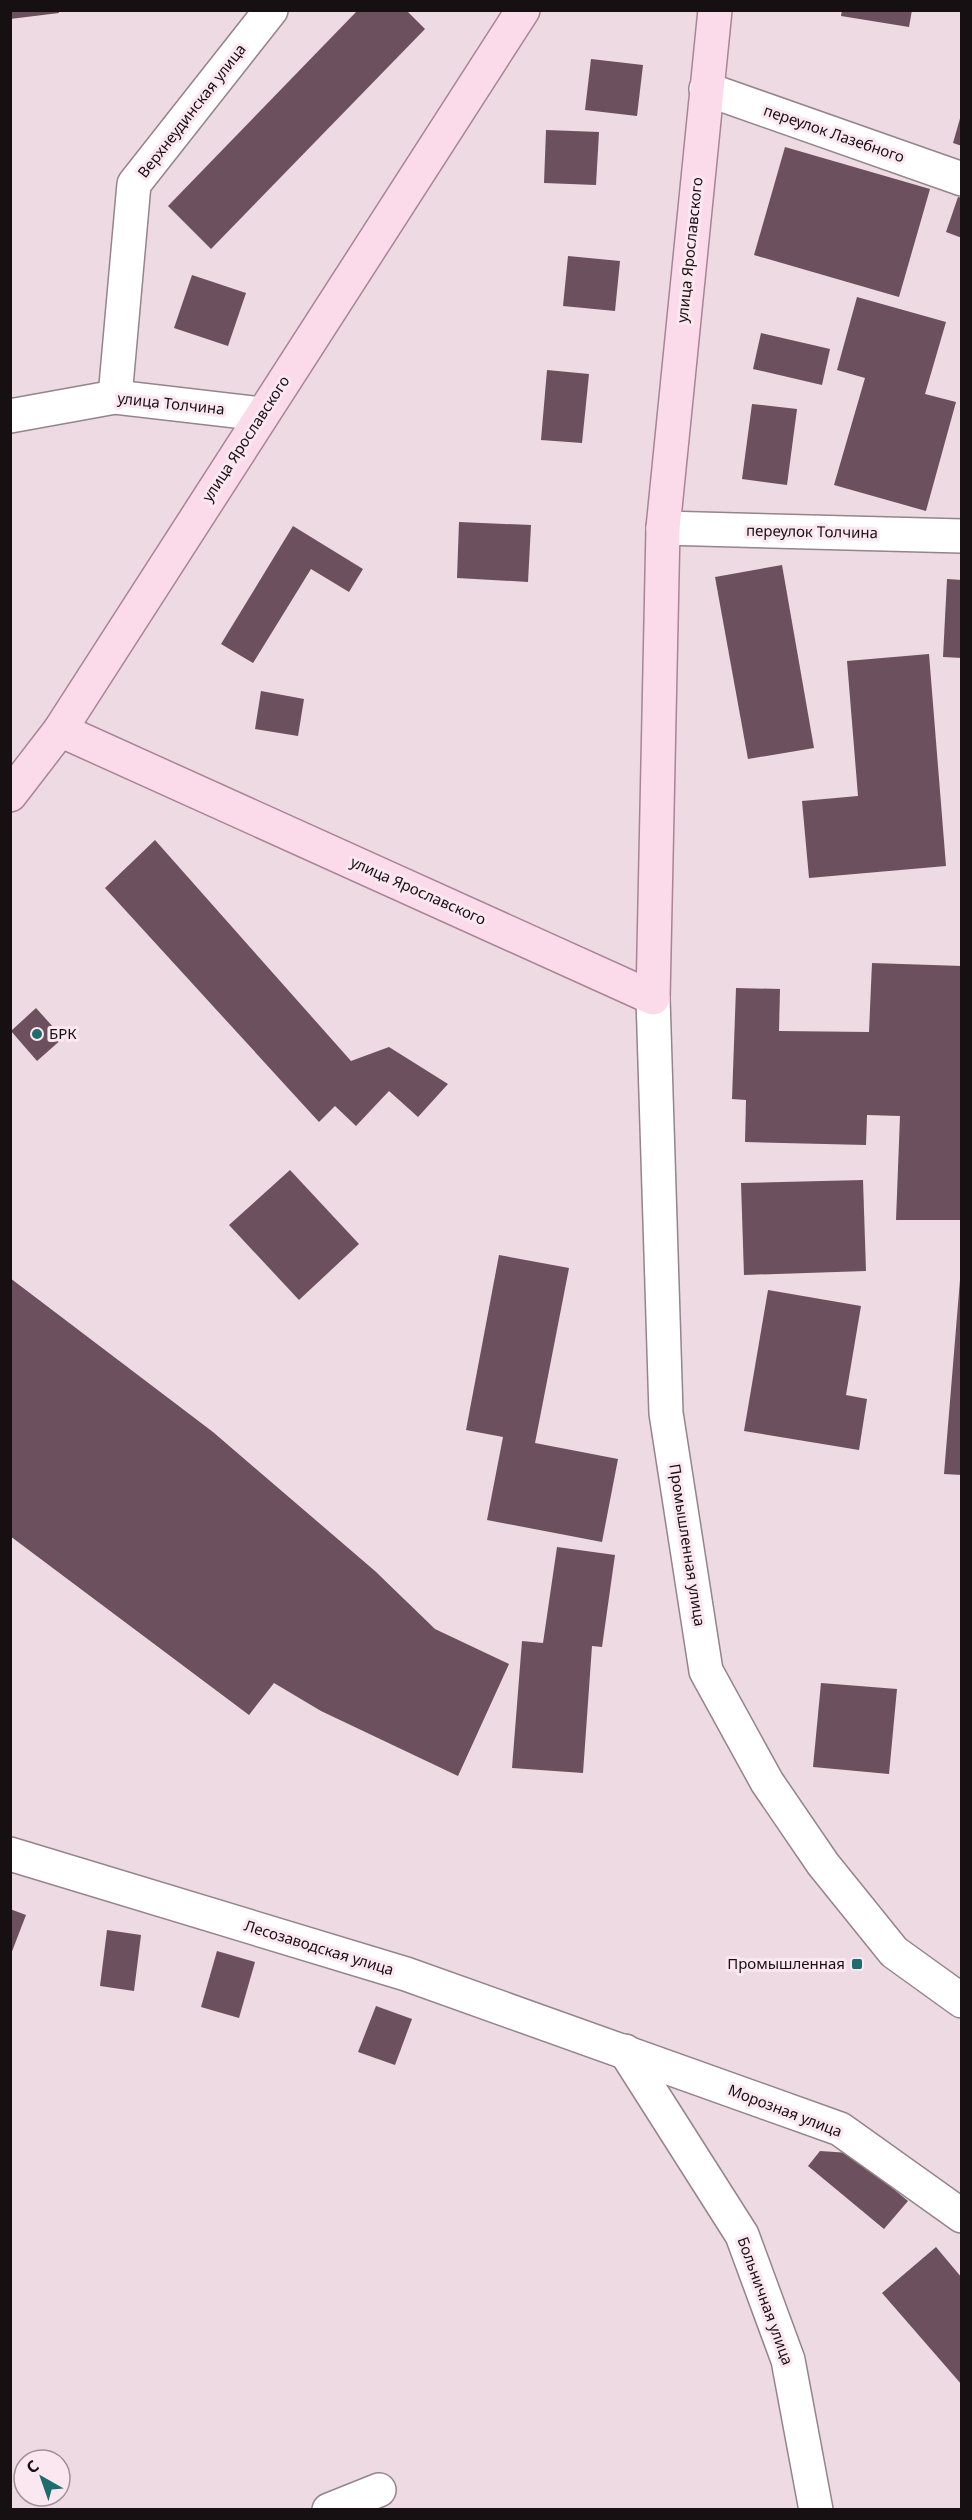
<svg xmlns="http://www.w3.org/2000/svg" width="972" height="2520" font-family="'Noto Sans',sans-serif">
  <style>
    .building { fill: #6d505d }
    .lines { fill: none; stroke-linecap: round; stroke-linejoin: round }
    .street-casing { stroke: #95848b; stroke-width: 36 }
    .primary-casing { stroke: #a98495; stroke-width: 36 }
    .street { stroke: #fff; stroke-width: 33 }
    .primary { stroke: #fbdbe9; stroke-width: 33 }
    .poi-dot { fill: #1f6c6f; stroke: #fbe7ef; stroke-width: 2 }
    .labels { text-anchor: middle; stroke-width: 6; stroke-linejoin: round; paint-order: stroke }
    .street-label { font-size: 15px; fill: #171013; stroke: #fbe7ef }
    .poi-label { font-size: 15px; fill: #171013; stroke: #fbe7ef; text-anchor: start }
  </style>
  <rect width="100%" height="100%" fill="#eddae2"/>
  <g class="building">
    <polygon points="10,10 58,10 59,13 10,19"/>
    <polygon points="358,10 406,10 425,29 211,249 168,206"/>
    <polygon points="842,10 912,10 909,27 841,16"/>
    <polygon points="591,59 643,65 637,116 585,110"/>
    <polygon points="961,115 962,115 962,146 953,143"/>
    <polygon points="546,130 599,132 596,185 544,183"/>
    <polygon points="785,147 930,189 899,297 754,255"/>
    <polygon points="958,197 962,198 962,238 946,232"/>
    <polygon points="568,256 620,261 615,311 563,306"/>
    <polygon points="192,275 246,293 228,346 174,328"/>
    <polygon points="857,297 946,322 925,394 956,402 926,511 834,485 865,378 837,370"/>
    <polygon points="761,333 830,349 822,385 753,369"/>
    <polygon points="547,370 589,374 582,443 541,440"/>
    <polygon points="752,404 797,409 787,485 742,479"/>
    <polygon points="459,522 531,525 528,582 457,578"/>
    <polygon points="293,526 363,569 349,592 311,569 253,663 221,644"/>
    <polygon points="782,565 814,748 748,759 715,577"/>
    <polygon points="947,579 962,580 962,658 943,657"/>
    <polygon points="929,654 946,866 809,878 802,801 858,796 847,661"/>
    <polygon points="261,691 304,699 298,736 255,729"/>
    <polygon points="155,840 351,1061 389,1047 448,1084 418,1117 389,1091 356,1126 335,1106 319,1122 105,888"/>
    <polygon points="872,963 962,966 962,1220 896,1220 900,1116 867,1115 866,1145 745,1142 746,1100 732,1099 736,988 780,989 779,1031 869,1032"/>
    <polygon points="36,1008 63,1038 37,1061 11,1031"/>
    <polygon points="290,1170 359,1244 299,1300 229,1225"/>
    <polygon points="863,1180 866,1271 744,1275 741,1183"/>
    <polygon points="499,1255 569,1268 535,1443 618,1459 602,1542 487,1520 503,1437 466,1430"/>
    <polygon points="10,1278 213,1432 375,1571 435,1629 509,1664 458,1776 321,1711 274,1683 249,1715 10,1536"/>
    <polygon points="960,1280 962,1280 962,1475 944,1474"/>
    <polygon points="768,1290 861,1306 846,1395 867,1399 859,1450 744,1431"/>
    <polygon points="557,1547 615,1555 602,1647 592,1646 583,1773 512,1768 522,1641 543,1643"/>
    <polygon points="821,1683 897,1689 889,1774 813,1767"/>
    <polygon points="10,1909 26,1915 11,1954 10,1954"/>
    <polygon points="107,1930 141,1935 134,1991 100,1986"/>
    <polygon points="217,1951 255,1962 239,2018 201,2007"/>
    <polygon points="376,2006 412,2019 395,2065 358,2052"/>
    <polygon points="820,2151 850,2153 908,2201 884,2229 808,2166"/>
    <polygon points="936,2247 962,2278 962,2385 882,2293"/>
  </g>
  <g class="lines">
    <defs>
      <g id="street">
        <polyline points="706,89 962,179"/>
        <polyline points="115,397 134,184 271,10"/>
        <polyline points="10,416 115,397 262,414"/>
        <polyline points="663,528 962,536"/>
        <polyline points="653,998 666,1413 706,1671 767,1782 823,1864 894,1952 962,2001"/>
        <polyline points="10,1854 406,1974 840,2129 962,2216"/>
        <polyline points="625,2051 742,2235 788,2360 816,2510"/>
        <polyline points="329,2510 379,2490"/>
      </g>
      <g id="primary">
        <polyline points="60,730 653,998 663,528 715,10"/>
        <polyline points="10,795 60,730 523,10"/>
      </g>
    </defs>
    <use href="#street" class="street-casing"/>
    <use href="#primary" class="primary-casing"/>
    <use href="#street" class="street"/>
    <use href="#primary" class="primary"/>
  </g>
  <g class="poi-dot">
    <circle cx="37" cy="1034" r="6"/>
    <rect x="851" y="1958" width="12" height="12" rx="3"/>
  </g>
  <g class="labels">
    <g class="street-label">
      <text transform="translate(192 111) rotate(-52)" y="5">Верхнеудинская улица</text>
      <text transform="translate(834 134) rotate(19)" y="5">переулок Лазебного</text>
      <text transform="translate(690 250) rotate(-84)" y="5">улица Ярославского</text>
      <text transform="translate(171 404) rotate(6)" y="5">улица Толчина</text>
      <text transform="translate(246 439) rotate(-57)" y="5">улица Ярославского</text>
      <text transform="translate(812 532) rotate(1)" y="5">переулок Толчина</text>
      <text transform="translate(418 891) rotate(24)" y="5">улица Ярославского</text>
      <text transform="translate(687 1545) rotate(81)" y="5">Промышленная улица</text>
      <text transform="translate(319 1948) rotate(17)" y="5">Лесозаводская улица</text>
      <text transform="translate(785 2111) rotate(21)" y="5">Морозная улица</text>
      <text transform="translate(765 2301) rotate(70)" y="5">Больничная улица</text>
    </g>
    <g class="poi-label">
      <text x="49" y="1039">БРК</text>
      <text x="845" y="1969" text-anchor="end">Промышленная</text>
    </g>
  </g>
  <rect width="972" height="2520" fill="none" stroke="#171013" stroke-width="24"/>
  <g transform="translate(42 2478) rotate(320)"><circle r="28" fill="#fbe7ef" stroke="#a09197" stroke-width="1.5"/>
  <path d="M0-4.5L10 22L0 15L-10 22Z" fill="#1f6c6f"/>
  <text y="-9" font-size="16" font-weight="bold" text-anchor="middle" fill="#171013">С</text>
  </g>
</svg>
